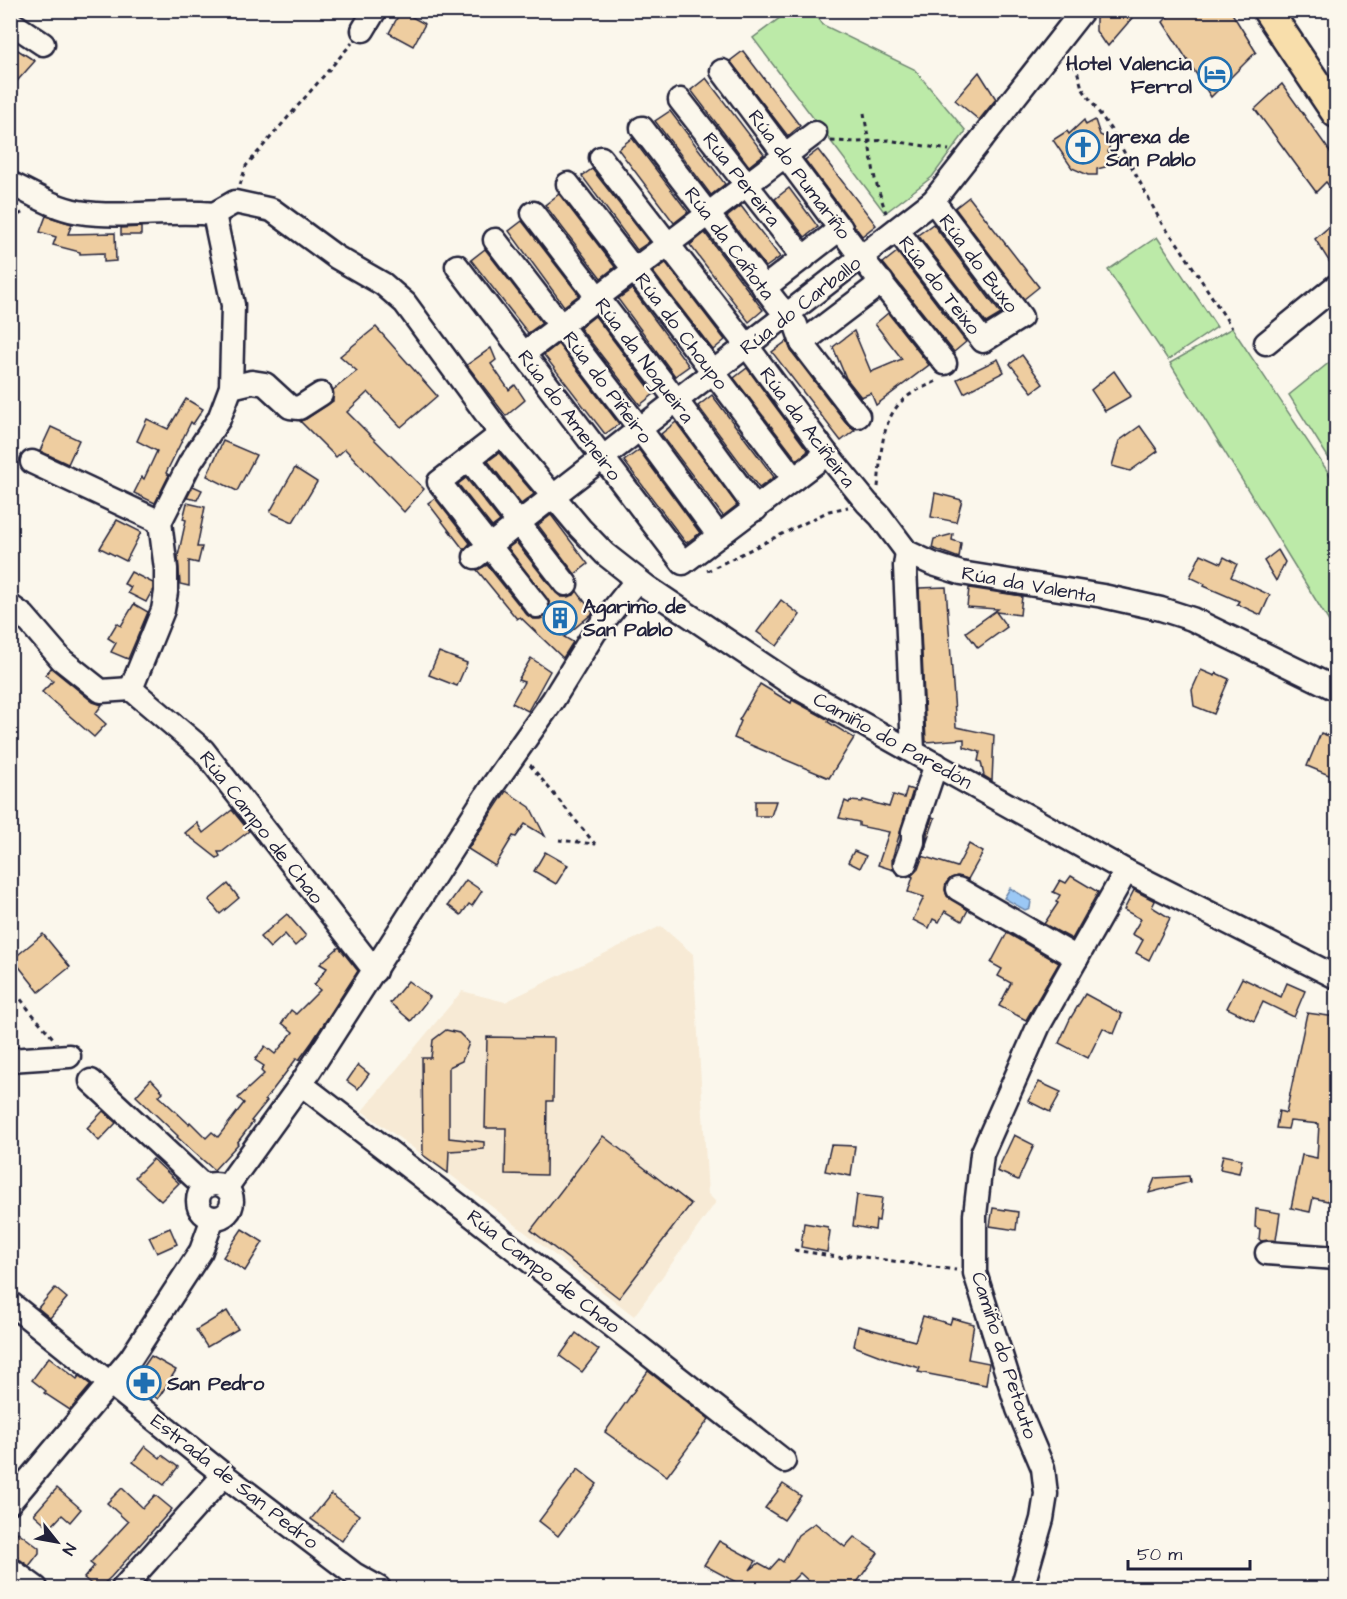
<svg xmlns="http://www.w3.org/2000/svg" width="1347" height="1599" font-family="'Architects Daughter',sans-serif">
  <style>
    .built { fill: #f7ead5 }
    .green { fill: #bceaa8; stroke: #6f8672; stroke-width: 1.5 }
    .water { fill: #9bc8f5; stroke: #6b86ab; stroke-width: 1.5 }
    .building { fill: #eecda0; stroke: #22223b; stroke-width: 1.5 }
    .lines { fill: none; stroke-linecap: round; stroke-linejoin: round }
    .minor-casing { stroke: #22223b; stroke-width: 27 }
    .major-casing { stroke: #22223b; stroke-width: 33 }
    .path { stroke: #22223b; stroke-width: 3; stroke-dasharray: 4.5 4.5; stroke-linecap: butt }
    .minor { stroke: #fbf7ec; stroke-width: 22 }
    .major { stroke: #f8deab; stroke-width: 28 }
    .labels { text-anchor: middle; stroke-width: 4.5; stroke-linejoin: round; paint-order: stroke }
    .poi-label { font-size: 20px; font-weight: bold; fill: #22223b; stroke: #fbf7ec; text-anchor: start }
    .street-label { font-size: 20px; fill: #22223b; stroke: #fbf7ec }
  </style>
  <rect width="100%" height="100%" fill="#fbf7ec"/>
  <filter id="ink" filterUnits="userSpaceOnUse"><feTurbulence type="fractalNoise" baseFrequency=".0167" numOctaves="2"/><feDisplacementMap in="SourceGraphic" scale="12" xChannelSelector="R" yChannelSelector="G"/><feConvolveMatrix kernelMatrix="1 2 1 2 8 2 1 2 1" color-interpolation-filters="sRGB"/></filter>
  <g filter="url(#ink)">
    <polygon class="built" points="661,926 693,954 708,1194 716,1202 634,1316 448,1173 362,1111 462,991 505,1002"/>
    <g class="green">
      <polygon points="789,11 814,11 823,25 914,69 966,131 932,177 885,213 753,38"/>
      <polygon points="1157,237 1217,327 1168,360 1108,270"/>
      <polygon points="1232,328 1336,484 1336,633 1170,363"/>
      <polygon points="1336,357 1336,470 1289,395"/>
    </g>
    <polygon class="water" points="1010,888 1031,901 1030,908 1025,910 1004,898"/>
    <g class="building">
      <polygon points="1102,10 1139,10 1108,46 1105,42 1104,43 1096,31 1096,19"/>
      <polygon points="1174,10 1230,10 1256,52 1211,97 1163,22"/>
      <polygon points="401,11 425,24 413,46 389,33"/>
      <polygon points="10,45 35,61 10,89"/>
      <polygon points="743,51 800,126 788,136 730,61"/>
      <polygon points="979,72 996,99 979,120 955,100"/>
      <polygon points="706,78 764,154 749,166 691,90"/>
      <polygon points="1282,84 1336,160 1336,195 1326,182 1316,192 1255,109"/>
      <polygon points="670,111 725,184 711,195 655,121"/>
      <polygon points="1084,120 1086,125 1095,120 1100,135 1107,138 1110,144 1108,152 1119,157 1105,167 1097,169 1097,175 1088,175 1072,168 1053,140 1067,131 1069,134"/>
      <polygon points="632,138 688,212 674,223 618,149"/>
      <polygon points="818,150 876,225 862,236 805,160"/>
      <polygon points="592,169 649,242 637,250 582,176"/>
      <polygon points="789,188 818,227 805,237 775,199"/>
      <polygon points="559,194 615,267 601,278 545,205"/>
      <polygon points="969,197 1039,287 1024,299 955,208"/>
      <polygon points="741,206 780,257 766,267 727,217"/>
      <polygon points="46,216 72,224 68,234 115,233 116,261 104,262 104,253 80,254 80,252 53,245 56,237 40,232"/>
      <polygon points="522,221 579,295 564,306 509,231"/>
      <polygon points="1336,221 1336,272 1315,239"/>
      <polygon points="933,224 1001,314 986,323 918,235"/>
      <polygon points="141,227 141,235 121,235 121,228"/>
      <polygon points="705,233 763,310 749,322 690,245"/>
      <polygon points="485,249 542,323 528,333 471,260"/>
      <polygon points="897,252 966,342 954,352 883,263"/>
      <polygon points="666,263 725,340 713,350 653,272"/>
      <polygon points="632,289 689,366 675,376 618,299"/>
      <polygon points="888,313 929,365 876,405 871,393 861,397 846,378 833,347 854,331 871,372 902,359 875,324"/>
      <polygon points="595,316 654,394 640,405 580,328"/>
      <polygon points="376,327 437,396 401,427 368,392 347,412 424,489 404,512 345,449 336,457 300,421 306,419 333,401 333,390 357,371 340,356"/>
      <polygon points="787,341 791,351 847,424 855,430 841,441 772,352"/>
      <polygon points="558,344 619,424 605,434 544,355"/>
      <polygon points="491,348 496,360 491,364 509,390 515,385 525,400 506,416 467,365"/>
      <polygon points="1022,355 1043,384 1032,392 1010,364"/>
      <polygon points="998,359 1004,372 964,393 957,379"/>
      <polygon points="747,368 808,451 797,460 734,378"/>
      <polygon points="1114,371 1131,396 1105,411 1091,390"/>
      <polygon points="712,395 774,477 759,488 698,406"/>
      <polygon points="186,399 203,409 193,424 191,422 166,473 169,475 155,503 134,493 142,477 144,479 157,451 137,441 147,419 168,429"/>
      <polygon points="676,422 737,505 723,516 661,434"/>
      <polygon points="1140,426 1158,451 1130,471 1112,466 1119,441"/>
      <polygon points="51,427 79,440 68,464 40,451"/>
      <polygon points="223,441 256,455 237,491 207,476"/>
      <polygon points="639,450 700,533 686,543 624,461"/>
      <polygon points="499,453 534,494 521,504 488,461"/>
      <polygon points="295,468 317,482 293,522 270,512"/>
      <polygon points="466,478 500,521 492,527 458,484"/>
      <polygon points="193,486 202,490 197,500 187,498"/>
      <polygon points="935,493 962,500 956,522 931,517"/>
      <polygon points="435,498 470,543 464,550 428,503"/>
      <polygon points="187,503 205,507 197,547 202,547 198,563 189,561 189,586 180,584 178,556 186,520 183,519"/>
      <polygon points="551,515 588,564 575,574 538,525"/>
      <polygon points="117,520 141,532 126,561 100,548"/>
      <polygon points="953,534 952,540 961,543 959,558 932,548 934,539"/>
      <polygon points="516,542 556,593 561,597 567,597 574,595 577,591 593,613 564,637 573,642 563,658 520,617 517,619 477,570 487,565 527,615 533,619 540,619 545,617 550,610 550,603 508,548"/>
      <polygon points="1278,550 1285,562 1276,581 1264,561"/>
      <polygon points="1201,554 1221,563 1224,557 1237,564 1231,577 1270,595 1261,615 1237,604 1239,601 1204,586 1205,584 1190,577"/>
      <polygon points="131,572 153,583 153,589 146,602 128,593 131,587 124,584"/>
      <polygon points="946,587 956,727 994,735 992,781 984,776 981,762 978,761 980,752 964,747 964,739 926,742 919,588"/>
      <polygon points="969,588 1022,596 1020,615 996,612 1007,627 978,648 966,632 998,609 967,607"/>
      <polygon points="781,600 800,615 777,646 757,632"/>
      <polygon points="134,604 148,612 128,659 111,652 116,643 108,638 117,623 121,626"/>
      <polygon points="439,652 467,663 457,686 429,675"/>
      <polygon points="531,658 550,671 528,711 512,703 524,682 518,680"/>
      <polygon points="51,668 93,702 102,705 95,714 106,724 94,737 42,692 53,681 45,675"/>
      <polygon points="1201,670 1215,676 1216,673 1229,679 1214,714 1194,706 1192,690"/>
      <polygon points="760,684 791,703 792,700 829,720 828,722 854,738 829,778 734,738 741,721 739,720"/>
      <polygon points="1321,733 1336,739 1336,778 1307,766"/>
      <polygon points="907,788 913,790 892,859 893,870 878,865 889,832 859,826 859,822 839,818 845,801 849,803 850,801 862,802 863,800 889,807 893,795 904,798"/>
      <polygon points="506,791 530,807 545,836 525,824 516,837 513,836 495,866 468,849"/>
      <polygon points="755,801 776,801 771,816 755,816"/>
      <polygon points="232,810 249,831 222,852 218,852 220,856 217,858 185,833 197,823 203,833"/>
      <polygon points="932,817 935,818 922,856 957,867 969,844 983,852 968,879 957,876 951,878 946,883 945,890 947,896 968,910 962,921 945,911 939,922 933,919 929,928 913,920 924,897 908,892 913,877 911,876 918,869 926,847 927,834"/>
      <polygon points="854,851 866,856 860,868 848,862"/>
      <polygon points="545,852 568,865 556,884 534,871"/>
      <polygon points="1071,876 1098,892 1072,939 1044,924 1058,903 1056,902 1060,895 1053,892 1060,880 1066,883"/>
      <polygon points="466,880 482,891 472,906 469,904 461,915 448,905"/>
      <polygon points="228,884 239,898 220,914 209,900"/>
      <polygon points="1134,890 1155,901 1152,907 1170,918 1149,960 1136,953 1143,940 1132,934 1141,919 1124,910"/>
      <polygon points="287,914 306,936 295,946 285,934 270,948 260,937"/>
      <polygon points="1007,933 1059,963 1026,1020 999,1006 1011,983 998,976 1002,969 991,963"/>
      <polygon points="43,934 70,967 39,992 13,959"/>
      <polygon points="339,947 358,971 312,1042 299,1060 297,1058 265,1100 267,1101 251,1121 253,1122 237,1143 238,1144 214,1170 177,1137 178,1136 136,1096 151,1079 163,1092 159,1096 189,1124 190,1122 206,1138 212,1132 218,1137 244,1103 238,1098 264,1074 261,1071 264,1066 255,1060 265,1046 275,1054 293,1032 282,1023 291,1010 296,1014 320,990 314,985 327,968 320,964"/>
      <polygon points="1242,978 1281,997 1287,983 1305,991 1294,1017 1263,1002 1254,1021 1227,1008"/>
      <polygon points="408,981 430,997 411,1021 390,1003"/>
      <polygon points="1085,994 1122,1014 1114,1034 1103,1028 1088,1058 1059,1043 1070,1019"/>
      <polygon points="1307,1013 1336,1017 1336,1169 1334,1169 1328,1201 1313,1198 1310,1212 1291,1208 1302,1155 1317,1158 1319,1124 1290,1121 1288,1129 1276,1128 1279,1111 1286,1113"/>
      <polygon points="446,1030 459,1033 469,1043 462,1061 449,1067 449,1138 484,1142 484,1149 449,1151 448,1173 423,1155 422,1058 431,1058 433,1040"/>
      <polygon points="487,1037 554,1038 553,1101 547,1101 546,1175 505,1174 506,1128 485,1128"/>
      <polygon points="358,1065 369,1074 358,1089 347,1081"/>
      <polygon points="1039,1082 1061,1092 1050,1112 1028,1101"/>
      <polygon points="103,1111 116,1123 99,1141 87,1128"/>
      <polygon points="1014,1135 1034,1145 1018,1180 997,1171"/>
      <polygon points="603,1136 691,1204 619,1298 531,1230"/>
      <polygon points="831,1145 855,1146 851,1176 825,1171"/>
      <polygon points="1223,1155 1242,1159 1239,1173 1220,1169"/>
      <polygon points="153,1159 179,1183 161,1201 135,1177"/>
      <polygon points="1189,1176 1190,1182 1149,1193 1155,1178"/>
      <polygon points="857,1195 882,1198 879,1221 876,1220 875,1230 853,1226"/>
      <polygon points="993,1208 1018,1212 1016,1230 990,1226"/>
      <polygon points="1256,1209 1280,1213 1276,1240 1261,1241 1259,1239 1260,1229 1255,1227"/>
      <polygon points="804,1223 828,1227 828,1230 830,1231 827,1252 801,1247"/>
      <polygon points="170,1228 177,1244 157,1253 149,1237"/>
      <polygon points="242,1229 263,1242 245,1271 223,1257"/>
      <polygon points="55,1288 67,1298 50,1318 38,1308"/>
      <polygon points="227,1311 238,1329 207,1347 196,1330"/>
      <polygon points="923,1316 950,1324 952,1318 974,1324 968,1359 989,1363 986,1385 918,1372 920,1368 891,1360 854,1346 858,1326 915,1341"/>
      <polygon points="576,1333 599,1350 582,1372 560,1356"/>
      <polygon points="151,1356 176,1370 158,1399 142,1388 140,1372"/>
      <polygon points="49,1357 77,1379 79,1376 91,1385 70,1410 44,1393 46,1391 32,1380"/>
      <polygon points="648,1371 709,1419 667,1476 605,1432"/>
      <polygon points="145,1446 160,1458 162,1455 178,1467 164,1485 133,1462"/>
      <polygon points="578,1469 597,1484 558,1536 539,1521"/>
      <polygon points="783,1484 801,1496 784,1520 765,1508"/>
      <polygon points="57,1488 81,1509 70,1522 62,1515 50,1528 34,1514"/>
      <polygon points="122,1488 143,1508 155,1495 172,1509 111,1577 99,1588 96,1588 84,1578 94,1566 90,1563 128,1522 107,1503"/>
      <polygon points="331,1494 359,1515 342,1541 311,1519"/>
      <polygon points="815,1523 845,1547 854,1537 878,1553 853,1588 816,1588 800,1573 785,1588 747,1588 704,1565 719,1541 756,1561 750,1570 759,1563 770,1569 779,1559 783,1562 798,1535"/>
      <polygon points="18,1532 39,1548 39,1553 29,1566 10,1552 10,1542"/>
    </g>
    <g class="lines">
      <defs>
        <g id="minor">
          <polyline points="10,22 43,44"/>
          <polyline points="363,30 375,10"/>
          <polyline points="722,71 861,257 945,363"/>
          <polyline points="680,100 804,258"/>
          <polyline points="642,128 777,304 796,325 802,343 858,416"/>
          <polyline points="601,158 747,346 827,454 867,503 880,516 907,552 933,564 961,573 1103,596 1161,609 1192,619 1336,689"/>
          <path d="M10,183C32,194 55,208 79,212C124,219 169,209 214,214L233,305L231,387L219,419L190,463L160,522L166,569V592L163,610L131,689L203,750L375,971"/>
          <polyline points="568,184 704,360 794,479"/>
          <polyline points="533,213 677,401 756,509"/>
          <polyline points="214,214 235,202 272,210 336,257 383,284 405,303 501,434 580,528 605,554 647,587 793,685 1126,871 1336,977"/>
          <polyline points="897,230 983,341 1021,317 933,201"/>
          <polyline points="495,240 640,429 719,536"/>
          <polyline points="457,266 683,563 827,454"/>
          <polyline points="764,288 841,228"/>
          <polyline points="802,343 882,282"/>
          <polyline points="1266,343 1336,286"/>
          <polyline points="523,354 815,133"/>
          <polyline points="231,387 252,382 265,384 290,407 299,408 321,394"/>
          <polyline points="501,434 439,482 537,606"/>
          <polyline points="469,459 566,584"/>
          <polyline points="32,462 160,522"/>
          <polyline points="907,552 905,566 913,751"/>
          <polyline points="475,557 933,201 1083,10"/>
          <polyline points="10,606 24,616 62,660 101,691 131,689"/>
          <polyline points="905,864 913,842 913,832 936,764"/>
          <polyline points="958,889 1077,958"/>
          <polyline points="10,1060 69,1056"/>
          <polyline points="91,1081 205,1187"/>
          <polyline points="301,1084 465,1210 784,1461"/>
          <circle cx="215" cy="1201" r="17"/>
          <polyline points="226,1188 301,1084 491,788 553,700 595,632 637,580"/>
          <polyline points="1267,1253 1336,1258"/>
          <polyline points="10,1303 224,1475 354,1574 379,1588"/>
          <polyline points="10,1502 131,1358 201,1251 213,1218"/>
          <polyline points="10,1569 36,1588"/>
          <polyline points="123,1588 224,1475"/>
          <polyline points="1022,1588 1042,1519 1046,1494 1043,1468 1018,1409 975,1273 975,1215 982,1154 1039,1025 1126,871"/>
        </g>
        <polyline id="major" points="1267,10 1336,113"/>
      </defs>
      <use href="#minor" class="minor-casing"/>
      <use href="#major" class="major-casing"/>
      <g class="path">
        <polyline points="1067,58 1077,70 1082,88 1116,137 1162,224 1178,244 1232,328"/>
        <polyline points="864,113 875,179 886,213"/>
        <polyline points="831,141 857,142 888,140 949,150"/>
        <polyline points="240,185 246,166 352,43"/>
        <polyline points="10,219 24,212"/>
        <path d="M878,487C881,458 880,422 902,401C911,392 927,386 939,380"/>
        <polyline points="707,571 829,511 848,507"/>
        <polyline points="530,765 595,844 559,840"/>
        <polyline points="10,985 29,1010 53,1038"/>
        <polyline points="794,1250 844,1258 850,1255 956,1270"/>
      </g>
      <use href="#minor" class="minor"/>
      <use href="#major" class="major"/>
    </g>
  </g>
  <defs>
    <symbol id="hotel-ring" viewBox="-11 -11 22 22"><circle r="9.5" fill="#fbf7ec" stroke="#1f6fb2" stroke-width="1.5"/><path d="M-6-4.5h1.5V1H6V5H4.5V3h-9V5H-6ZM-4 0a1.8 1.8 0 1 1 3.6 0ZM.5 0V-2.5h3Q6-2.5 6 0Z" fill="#1f6fb2"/></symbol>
    <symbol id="church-ring" viewBox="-11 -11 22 22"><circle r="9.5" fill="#fbf7ec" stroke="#1f6fb2" stroke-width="1.5"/><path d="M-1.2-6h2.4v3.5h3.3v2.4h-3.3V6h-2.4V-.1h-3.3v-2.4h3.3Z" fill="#1f6fb2"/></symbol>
    <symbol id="building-ring" viewBox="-11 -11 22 22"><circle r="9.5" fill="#fbf7ec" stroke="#1f6fb2" stroke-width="1.5"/><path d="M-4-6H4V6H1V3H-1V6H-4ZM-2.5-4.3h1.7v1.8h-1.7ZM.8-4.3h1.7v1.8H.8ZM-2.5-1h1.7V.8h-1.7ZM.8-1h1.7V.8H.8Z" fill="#1f6fb2"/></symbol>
    <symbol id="pharmacy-ring" viewBox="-11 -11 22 22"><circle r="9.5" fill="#fbf7ec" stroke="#1f6fb2" stroke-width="1.5"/><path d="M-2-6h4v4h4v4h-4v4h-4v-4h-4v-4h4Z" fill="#1f6fb2"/></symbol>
  </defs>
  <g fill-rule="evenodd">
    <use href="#hotel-ring" x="1196" y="55" width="38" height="38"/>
    <use href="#church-ring" x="1064" y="128" width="38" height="38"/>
    <use href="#building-ring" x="541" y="599" width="38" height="38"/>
    <use href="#pharmacy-ring" x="125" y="1364" width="38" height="38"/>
  </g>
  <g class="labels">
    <g class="poi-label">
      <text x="1192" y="70" text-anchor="end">Hotel Valencia<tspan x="1192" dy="23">Ferrol</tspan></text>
      <text x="1106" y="143">Igrexa de<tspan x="1106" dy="23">San Pablo</tspan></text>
      <text x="583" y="613">Agarimo de<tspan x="583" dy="23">San Pablo</tspan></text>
      <text x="167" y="1390">San Pedro</text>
    </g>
    <g class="street-label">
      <text transform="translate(800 174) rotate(53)" y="7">Rúa do Pumariño</text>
      <text transform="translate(742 179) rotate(52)" y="7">Rúa Pereira</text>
      <text transform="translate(730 243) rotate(53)" y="7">Rúa da Cañota</text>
      <text transform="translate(979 263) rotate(53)" y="7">Rúa do Buxo</text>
      <text transform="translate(940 285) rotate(52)" y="7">Rúa do Teixo</text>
      <text transform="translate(800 305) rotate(-38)" y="7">Rúa do Carballo</text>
      <text transform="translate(682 331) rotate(53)" y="7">Rúa do Choupo</text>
      <text transform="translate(645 360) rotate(53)" y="7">Rúa da Nogueira</text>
      <text transform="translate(608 387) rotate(53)" y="7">Rúa do Piñeiro</text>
      <text transform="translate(570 415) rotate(53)" y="7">Rúa do Ameneiro</text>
      <text transform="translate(808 427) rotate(53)" y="7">Rúa da Aciñeira</text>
      <text transform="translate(1029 584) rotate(10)" y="7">Rúa da Valenta</text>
      <text transform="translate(893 740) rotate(29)" y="7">Camiño do Paredón</text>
      <text transform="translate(262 827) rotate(52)" y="7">Rúa Campo de Chao</text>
      <text transform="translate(544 1271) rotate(38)" y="7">Rúa Campo de Chao</text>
      <text transform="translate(1005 1355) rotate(72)" y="7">Camiño do Petouto</text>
      <text transform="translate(235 1481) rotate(38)" y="7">Estrada de San Pedro</text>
    </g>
  </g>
  <rect width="1347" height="1599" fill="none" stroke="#fbf7ec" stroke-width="36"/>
  <rect x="18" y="18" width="1311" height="1563" fill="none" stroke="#22223b" stroke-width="2" filter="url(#ink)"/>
  <g transform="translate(57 1542) rotate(121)" stroke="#fbf7ec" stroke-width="4.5" paint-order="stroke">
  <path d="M0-4.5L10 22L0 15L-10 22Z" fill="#22223b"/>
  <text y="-9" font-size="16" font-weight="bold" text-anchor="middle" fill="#22223b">N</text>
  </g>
  <path d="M1128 1560v9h122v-9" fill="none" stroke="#22223b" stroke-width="3"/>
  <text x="1137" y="1560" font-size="18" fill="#22223b" stroke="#fbf7ec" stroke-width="4.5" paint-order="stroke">50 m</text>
</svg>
